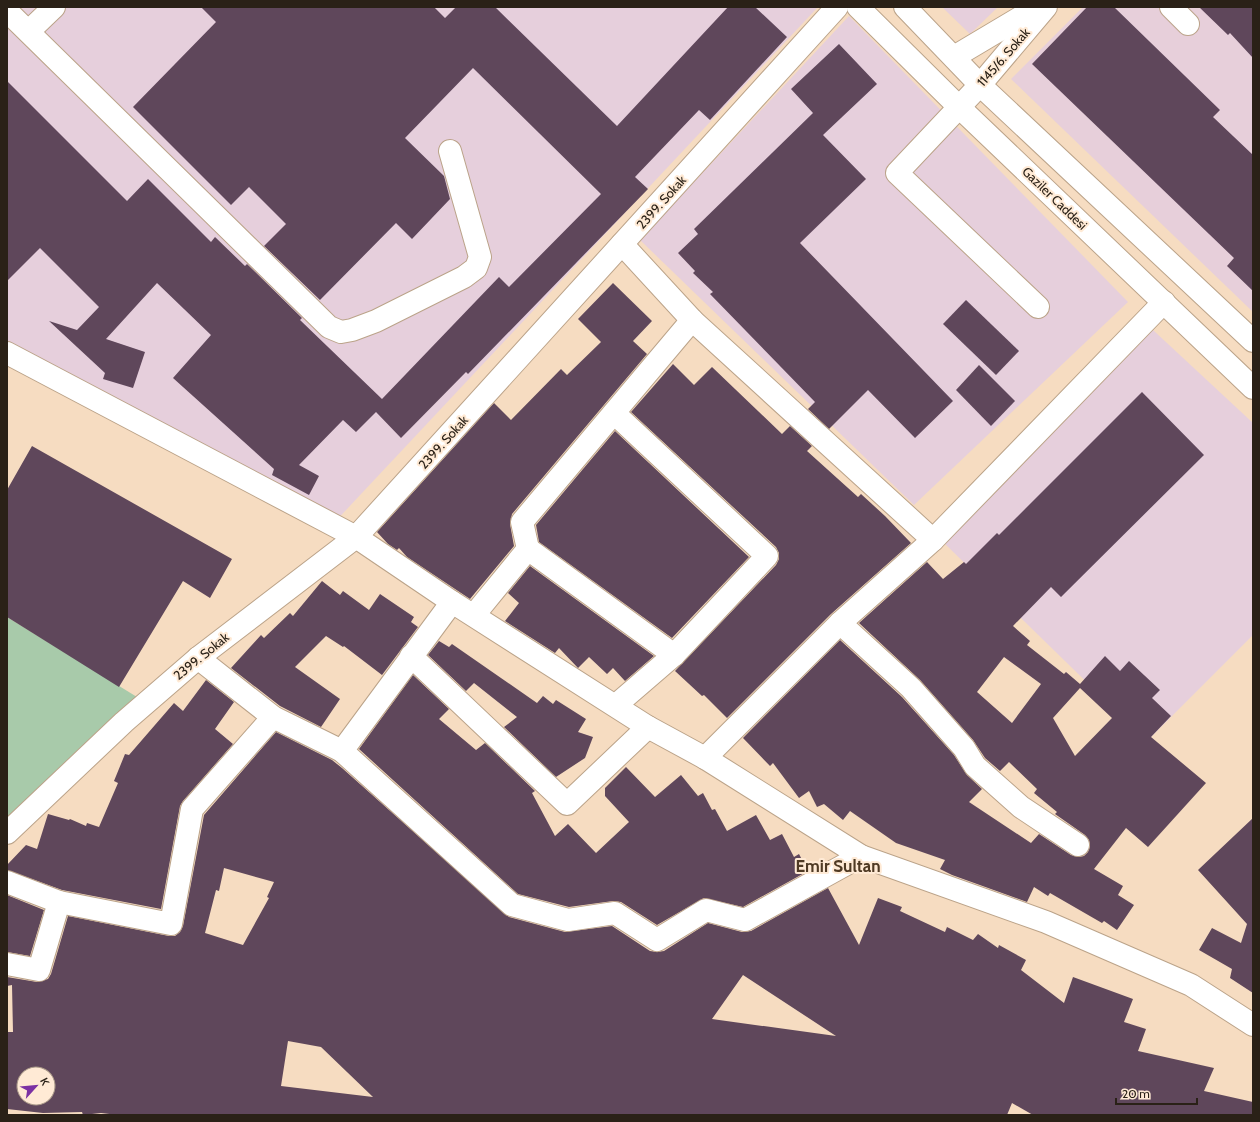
<svg xmlns="http://www.w3.org/2000/svg" width="1260" height="1122" font-family="Cabin,sans-serif">
  <style>
    .commercial { fill: #e7cfda }
    .medical { fill: #e6cfdc }
    .green { fill: #a8caaa }
    .building { fill: #5f475b; fill-rule: evenodd }
    .lines { fill: none; stroke-linecap: round; stroke-linejoin: round }
    .minor-casing { stroke: #bba389; stroke-width: 24 }
    .major-casing { stroke: #bba389; stroke-width: 24 }
    .minor { stroke: #fff; stroke-width: 22 }
    .major { stroke: #fff; stroke-width: 22 }
    .labels { text-anchor: middle; stroke-width: 4; stroke-linejoin: round; paint-order: stroke }
    .street-label { font-size: 13px; fill: #2a2117; stroke: #ffead5 }
    .district-label { font-size: 17px; font-weight: bold; fill: #4f3a24; stroke: #ffead5 }
  </style>
  <rect width="100%" height="100%" fill="#f6dcc1"/>
  <polygon class="commercial" points="1083,7 1253,7 1253,312 1011,79"/>
  <g class="medical">
    <polygon points="7,7 818,7 332,525 7,342"/>
    <polygon points="942,7 998,7 970,34"/>
    <polygon points="849,16 1128,302 914,505 640,240"/>
    <polygon points="1153,330 1253,423 1253,635 1147,741 942,541"/>
  </g>
  <polygon class="green" points="7,617 137,697 7,831"/>
  <g class="building">
    <polygon points="201,7 434,7 445,18 456,7 495,7 617,126 728,7 755,7 787,37 710,120 699,110 635,177 648,189 468,374 466,372 401,438 376,412 356,432 343,420 299,465 319,476 309,495 272,475 274,469 173,378 211,335 157,283 106,339 145,352 133,388 103,379 105,373 49,321 77,330 99,307 40,248 7,281 7,81 127,201 148,179 211,242 215,237 245,266 247,264 302,318 300,320 382,399 499,277 509,287 601,194 473,68 405,138 444,176 450,199 412,239 396,223 320,300 264,246 286,224 249,187 231,205 133,107 216,22"/>
    <polygon points="1087,7 1114,7 1220,110 1213,117 1253,155 1253,291 1227,266 1234,258 1032,64"/>
    <polygon points="1199,7 1253,7 1253,58 1230,33 1228,35"/>
    <polygon points="839,44 877,84 823,135 866,179 800,243 953,401 915,438 868,390 829,429 808,409 815,402 710,294 713,292 693,273 695,271 678,253 698,234 694,229 813,113 791,89"/>
    <polygon points="613,283 652,321 633,341 647,354 512,514 510,524 514,546 470,599 407,557 399,548 397,550 388,544 377,532 494,403 511,420 561,369 567,375 601,342 578,319"/>
    <polygon points="966,300 1019,351 996,375 943,324"/>
    <polygon points="673,364 694,385 712,367 782,434 790,426 812,446 807,451 858,497 861,494 885,516 911,543 831,614 727,718 704,695 702,696 675,671 776,565 779,559 779,553 776,547 631,412"/>
    <polygon points="979,365 1015,401 991,426 956,390"/>
    <path d="M1142,392L1204,455L1061,597L1051,587L1013,626L1030,641L1027,645L1064,674L1066,672L1080,684L1105,656L1120,671L1129,661L1160,690L1152,698L1171,716L1151,737L1206,783L1148,847L1126,828L1094,869L1123,886L1118,895L1134,905L1117,930L1104,921L1102,923L1050,893L1048,896L1034,887L1027,902L952,875L940,869L945,860L896,843L850,811L843,820L824,804L817,807L809,791L799,798L773,763L770,766L743,738L840,640L902,697L954,755L967,775L982,789L969,802L1031,843L1039,834L1071,855L1078,857L1084,856L1088,852L1090,846L1089,840L1085,835L1055,814L1057,812L1034,793L1037,789L1009,762L1000,771L985,758L973,740L920,680L859,623L927,562L943,579L964,562L966,564L997,533L999,535ZM1004,657L1041,684L1012,723L977,692ZM1080,688L1112,718L1075,756L1053,718Z"/>
    <polygon points="615,431 749,557 672,638 539,542 536,525"/>
    <polygon points="32,446 232,559 210,598 183,581 119,687 7,617 7,490"/>
    <polygon points="530,566 654,656 625,681 613,668 607,674 589,657 578,668 559,648 555,653 505,621 519,603 508,593"/>
    <polygon points="322,581 340,595 343,591 369,610 380,594 414,617 411,622 418,627 382,675 344,646 343,647 326,636 295,667 340,699 321,727 280,706 231,668 261,635 264,638 290,613 293,616"/>
    <polygon points="439,641 449,647 452,644 537,703 543,696 553,704 556,700 586,719 578,732 593,737 585,758 556,777 504,727 517,717 474,683 466,691 428,655"/>
    <polygon points="413,675 449,709 439,719 476,750 485,743 535,791 532,793 555,836 568,824 596,853 629,822 605,796 605,788 626,767 655,797 681,775 698,796 703,793 712,810 715,809 727,831 756,815 770,840 782,834 794,857 799,854 808,871 743,907 704,898 657,925 621,902 613,901 569,907 518,894 359,749"/>
    <polygon points="206,680 234,702 215,729 233,744 183,801 180,806 161,909 62,890 7,870 7,865 26,845 37,849 48,814 69,820 70,819 86,826 87,823 99,827 118,783 114,781 125,754 129,755 174,703 183,711"/>
    <path d="M276,732L332,760L342,768L509,917L565,932L612,926L650,951L657,952L664,951L708,923L742,932L751,931L828,888L859,945L878,898L902,907L900,911L945,932L947,927L973,940L978,934L998,948L999,945L1026,960L1021,970L1064,1003L1073,977L1133,999L1124,1022L1146,1029L1138,1051L1214,1068L1204,1091L1253,1102V1115H1033L1012,1103L1007,1115H118L101,1113L83,1115L82,1112L43,1113L7,1109V1032H13L12,985L7,986V977L37,982L48,979L51,974L68,916L169,936H175L180,932L183,926L204,815ZM224,868L274,882L267,897L269,898L243,945L205,933L216,890L219,891ZM743,975L836,1036L712,1019ZM288,1041L321,1047L373,1097L281,1086ZM24,1074H48V1098H24Z"/>
    <polygon points="1253,818 1253,993 1230,978 1232,969 1199,950 1212,928 1241,943 1247,924 1198,870"/>
    <polygon points="7,895 44,910 30,956 7,952"/>
  </g>
  <g class="lines">
    <defs>
      <g id="minor">
        <polyline points="1171,7 1188,24"/>
        <polyline points="7,11 329,327 341,332 352,330 376,321 464,277 476,268 480,257 450,151"/>
        <polyline points="29,31 54,7"/>
        <polyline points="954,57 1038,7"/>
        <polyline points="622,244 692,320 933,540"/>
        <polyline points="1038,307 897,173 980,85 1046,7"/>
        <polyline points="7,353 356,537 452,602 648,727 705,758 861,856 1046,922 1191,985 1253,1025"/>
        <polyline points="614,413 767,556 674,655 616,705"/>
        <polyline points="528,549 674,655"/>
        <polyline points="474,615 528,549 522,522 692,320"/>
        <polyline points="840,623 911,688 964,748 975,766 1021,807 1078,845"/>
        <polyline points="411,656 567,804 648,727"/>
        <polyline points="198,658 273,717 342,751 512,905 568,920 615,913 657,940 706,910 745,920 861,856"/>
        <polyline points="342,751 452,602"/>
        <polyline points="705,758 840,623 933,540 1164,302"/>
        <polyline points="7,833 124,722 198,658 356,537 837,7"/>
        <polyline points="7,882 59,902 171,924 192,809 273,717"/>
        <polyline points="7,964 39,970 59,902"/>
      </g>
      <g id="major">
        <polyline points="858,7 959,107 1253,388"/>
        <polyline points="905,7 980,85 1253,341"/>
      </g>
    </defs>
    <use href="#minor" class="minor-casing"/>
    <use href="#major" class="major-casing"/>
    <use href="#minor" class="minor"/>
    <use href="#major" class="major"/>
  </g>
  <g class="labels">
    <g class="street-label">
      <text transform="translate(1003 57) rotate(-49)" y="5">1145/6. Sokak</text>
      <text transform="translate(1055 198) rotate(44)" y="5">Gaziler Caddesi</text>
      <text transform="translate(661 202) rotate(-48)" y="5">2399. Sokak</text>
      <text transform="translate(443 442) rotate(-48)" y="5">2399. Sokak</text>
      <text transform="translate(201 656) rotate(-39)" y="5">2399. Sokak</text>
    </g>
    <g class="district-label">
      <text x="838" y="872">Emir Sultan</text>
    </g>
  </g>
  <rect width="1260" height="1122" fill="none" stroke="#2a2117" stroke-width="16"/>
  <g transform="translate(36 1086) rotate(63)"><circle r="19" fill="#ffead5" stroke="#aa9a89"/>
  <path d="M0-3L7 15L0 10L-7 15Z" fill="#7b31a3"/>
  <text y="-6" font-size="11" font-weight="bold" text-anchor="middle" fill="#2a2117">K</text>
  </g>
  <path d="M1116 1098v6h81v-6" fill="none" stroke="#2a2117" stroke-width="2"/>
  <text x="1122" y="1098" font-size="12" fill="#2a2117" stroke="#ffead5" stroke-width="3" paint-order="stroke">20 m</text>
</svg>
